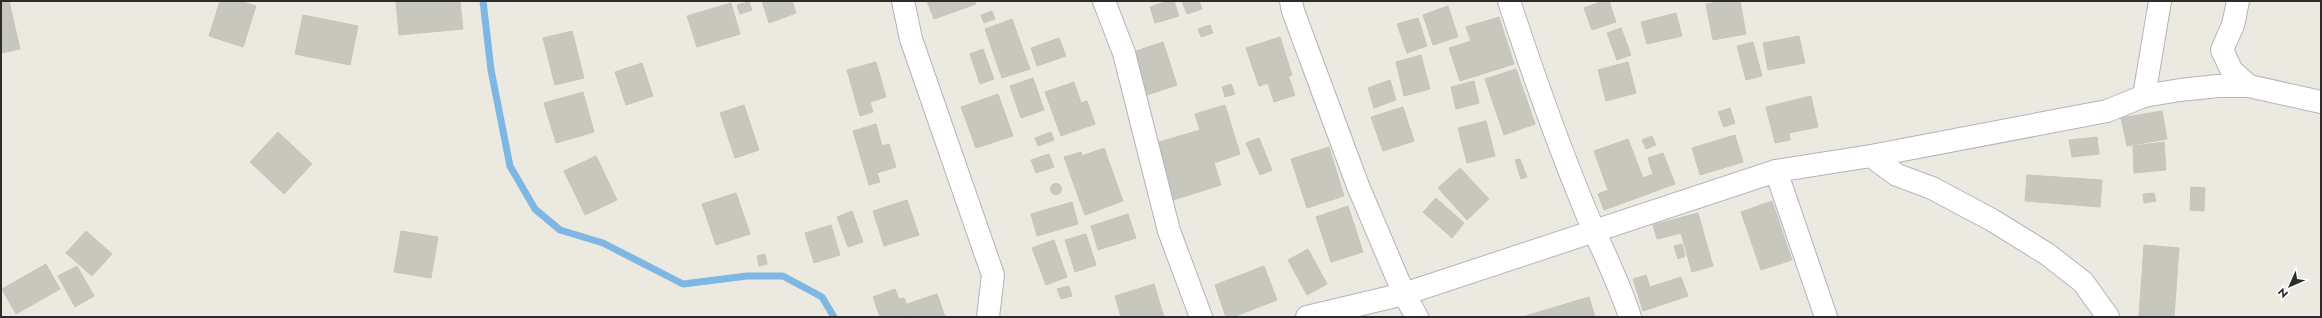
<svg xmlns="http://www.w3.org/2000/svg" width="2322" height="318" font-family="Jost,sans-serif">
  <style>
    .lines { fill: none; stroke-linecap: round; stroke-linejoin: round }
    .stream { stroke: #7eb7e3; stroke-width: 7 }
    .building { fill: #c8c7be; stroke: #c8c5b9 }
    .minor-casing { stroke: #b3b3be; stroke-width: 24 }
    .minor { stroke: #fff; stroke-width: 22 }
  </style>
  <rect width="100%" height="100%" fill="#ece9e0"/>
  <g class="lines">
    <polyline class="stream" points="483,1 491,70 510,166 535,209 560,230 603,243 683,284 747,276 783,276 822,297 834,317"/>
  </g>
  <g class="building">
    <polygon points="9,1 20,49 1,53 1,2"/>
    <polygon points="220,1 240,1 256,6 243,47 209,36"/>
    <polygon points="409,1 460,1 463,29 399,35 396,2"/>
    <polygon points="762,1 792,1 796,13 769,23"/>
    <polygon points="927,1 974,1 976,4 934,19"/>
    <polygon points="1168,1 1174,1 1179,16 1155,23 1150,7"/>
    <polygon points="1182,1 1199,1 1202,9 1187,14"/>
    <polygon points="1603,1 1609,1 1616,22 1592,30 1584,8"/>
    <polygon points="1724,1 1740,1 1746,34 1713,40 1706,4"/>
    <polygon points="749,2 752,10 740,14 737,5"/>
    <polygon points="731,3 740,34 697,47 687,16"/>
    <polygon points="1448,6 1458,37 1433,45 1423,15"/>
    <polygon points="992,11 995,19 984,23 981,15"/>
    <polygon points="1676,13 1682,36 1647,44 1641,22"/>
    <polygon points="303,15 358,26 350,65 295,54"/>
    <polygon points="1499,17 1514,64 1460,81 1449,48 1471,41 1466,27"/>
    <polygon points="1418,18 1427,46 1407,53 1397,24"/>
    <polygon points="1012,19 1030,69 1002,78 985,29"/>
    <polygon points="1210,25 1213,33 1201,37 1198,29"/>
    <polygon points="1621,28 1631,55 1617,60 1607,33"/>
    <polygon points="572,31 584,78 555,85 543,38"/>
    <polygon points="1799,36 1805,63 1768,70 1763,43"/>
    <polygon points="1280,37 1292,75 1259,86 1246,48"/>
    <polygon points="1059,38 1066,56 1037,66 1031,48"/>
    <polygon points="1163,42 1177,85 1147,95 1133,52"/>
    <polygon points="1753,42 1762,76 1746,80 1737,46"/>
    <polygon points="983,49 994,79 980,84 970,54"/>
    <polygon points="1421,55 1430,89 1404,96 1396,62"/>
    <polygon points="876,62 886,97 870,102 873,112 860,116 847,70"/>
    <polygon points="1628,62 1636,93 1606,101 1598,70"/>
    <polygon points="642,63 653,96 626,105 615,72"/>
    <polygon points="1284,64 1295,95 1274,102 1264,71"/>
    <polygon points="1516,69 1535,124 1504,135 1485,79"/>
    <polygon points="1033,78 1044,110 1021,118 1010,86"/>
    <polygon points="1390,80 1396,100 1374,108 1368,88"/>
    <polygon points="1474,81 1479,103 1456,109 1451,87"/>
    <polygon points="1074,82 1081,103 1087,101 1095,124 1061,136 1045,92"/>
    <polygon points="1231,84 1235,94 1225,97 1222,87"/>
    <polygon points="583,92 594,132 556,143 544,103"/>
    <polygon points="998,94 1013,136 976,148 961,107"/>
    <polygon points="1811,96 1818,127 1789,133 1790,140 1775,143 1766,107"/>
    <polygon points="744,105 759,150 735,158 720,113"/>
    <polygon points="1225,105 1240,154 1214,163 1221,185 1173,200 1156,143 1200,130 1195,114"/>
    <polygon points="1403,107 1414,141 1383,151 1371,117"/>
    <polygon points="1730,108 1735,123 1724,127 1718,112"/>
    <polygon points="2162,111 2167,139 2127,146 2121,118"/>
    <polygon points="1486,121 1495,156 1467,163 1458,128"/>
    <polygon points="876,124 882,146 889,144 896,167 877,173 880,182 869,185 853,131"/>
    <polygon points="278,132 312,164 284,194 250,162"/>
    <polygon points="1051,132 1054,140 1038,146 1035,138"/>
    <polygon points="1735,135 1743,162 1700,175 1692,148"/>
    <polygon points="1652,136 1656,145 1646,149 1642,140"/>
    <polygon points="2097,137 2099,154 2072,157 2069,140"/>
    <polygon points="1259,138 1272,170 1260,175 1246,143"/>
    <polygon points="1628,139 1643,178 1653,174 1648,158 1663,153 1675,184 1604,210 1598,194 1608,190 1594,151"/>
    <polygon points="2164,142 2166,170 2134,173 2133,146"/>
    <polygon points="1329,147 1344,196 1307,208 1291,159"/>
    <polygon points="1104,148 1123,201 1085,215 1064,157 1081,152 1082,156"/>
    <polygon points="1049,154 1054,167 1036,173 1031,160"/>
    <polygon points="596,156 617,200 585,215 564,171"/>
    <polygon points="1520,159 1527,177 1521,179 1515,160"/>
    <polygon points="1460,168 1489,199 1467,220 1438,188"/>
    <polygon points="2027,175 2102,180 2100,207 2025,201"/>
    <circle cx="1056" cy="189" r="5.5"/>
    <polygon points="2191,187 2205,188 2204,211 2190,210"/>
    <polygon points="736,193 750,234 716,245 702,204"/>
    <polygon points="2154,193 2156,201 2144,203 2143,194"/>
    <polygon points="1436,198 1464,223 1452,238 1423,212"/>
    <polygon points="907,200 919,235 884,246 873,211"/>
    <polygon points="1772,201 1792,260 1761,270 1741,212"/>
    <polygon points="1072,202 1078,224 1037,236 1031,214"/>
    <polygon points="1348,206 1363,252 1331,262 1316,217"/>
    <polygon points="852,211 863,242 848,247 837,217"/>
    <polygon points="1698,213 1713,266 1692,272 1681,233 1657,239 1653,225"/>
    <polygon points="1128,214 1136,238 1098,250 1091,226"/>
    <polygon points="831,225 840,255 814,263 805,233"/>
    <polygon points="86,231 112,254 92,276 66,253"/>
    <polygon points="401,231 438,237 431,278 394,272"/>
    <polygon points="1086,234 1096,265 1075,272 1065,240"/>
    <polygon points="1054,240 1067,277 1046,285 1032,248"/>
    <polygon points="1682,244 1685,256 1678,259 1674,246"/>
    <polygon points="2144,245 2179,248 2174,317 2139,317"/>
    <polygon points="1308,249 1327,284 1307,295 1288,260"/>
    <polygon points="765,254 767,264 759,266 757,256"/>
    <polygon points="46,264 60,289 16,314 2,289"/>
    <polygon points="77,266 94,296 75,307 58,276"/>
    <polygon points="1264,266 1277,300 1233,317 1226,317 1215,285"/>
    <polygon points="1646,275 1650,287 1681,277 1688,296 1643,311 1633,279"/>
    <polygon points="1154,284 1164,317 1121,317 1115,296"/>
    <polygon points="1069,286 1072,296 1061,299 1057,289"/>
    <polygon points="895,289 899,299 904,298 911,317 880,317 873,297"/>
    <polygon points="937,294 945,317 912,317 907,304"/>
    <polygon points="1589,297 1595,317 1522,317"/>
  </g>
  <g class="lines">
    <defs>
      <g id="minor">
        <polyline points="903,1 911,39 993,275 988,317"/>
        <polyline points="1104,1 1124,53 1169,231 1201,317"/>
        <polyline points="1291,1 1293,11 1358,186 1404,294 1417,317"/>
        <path d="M1509,1C1532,71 1556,139 1584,207C1599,244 1618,279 1630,317"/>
        <polyline points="2238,1 2233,25 2222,50 2232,71 2249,86"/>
        <polyline points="2144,96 2160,1"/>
        <polyline points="1871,156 1897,175 1932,188 1992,220 2047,254 2083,282 2108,317"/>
        <polyline points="1776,171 1826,317"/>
        <polyline points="1307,317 1404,294 1776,171 1871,156 2107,111 2144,96 2180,90 2218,86 2249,86 2321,102"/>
      </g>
    </defs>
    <use href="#minor" class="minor-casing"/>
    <use href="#minor" class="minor"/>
  </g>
  <rect width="2322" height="318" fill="none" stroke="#2c2c2c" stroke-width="4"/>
  <g transform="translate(2290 286) rotate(225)" stroke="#ffffff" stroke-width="3" paint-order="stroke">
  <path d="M0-3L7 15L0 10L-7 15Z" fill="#2c2c2c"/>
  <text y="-6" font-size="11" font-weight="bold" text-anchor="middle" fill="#2c2c2c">N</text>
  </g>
</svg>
